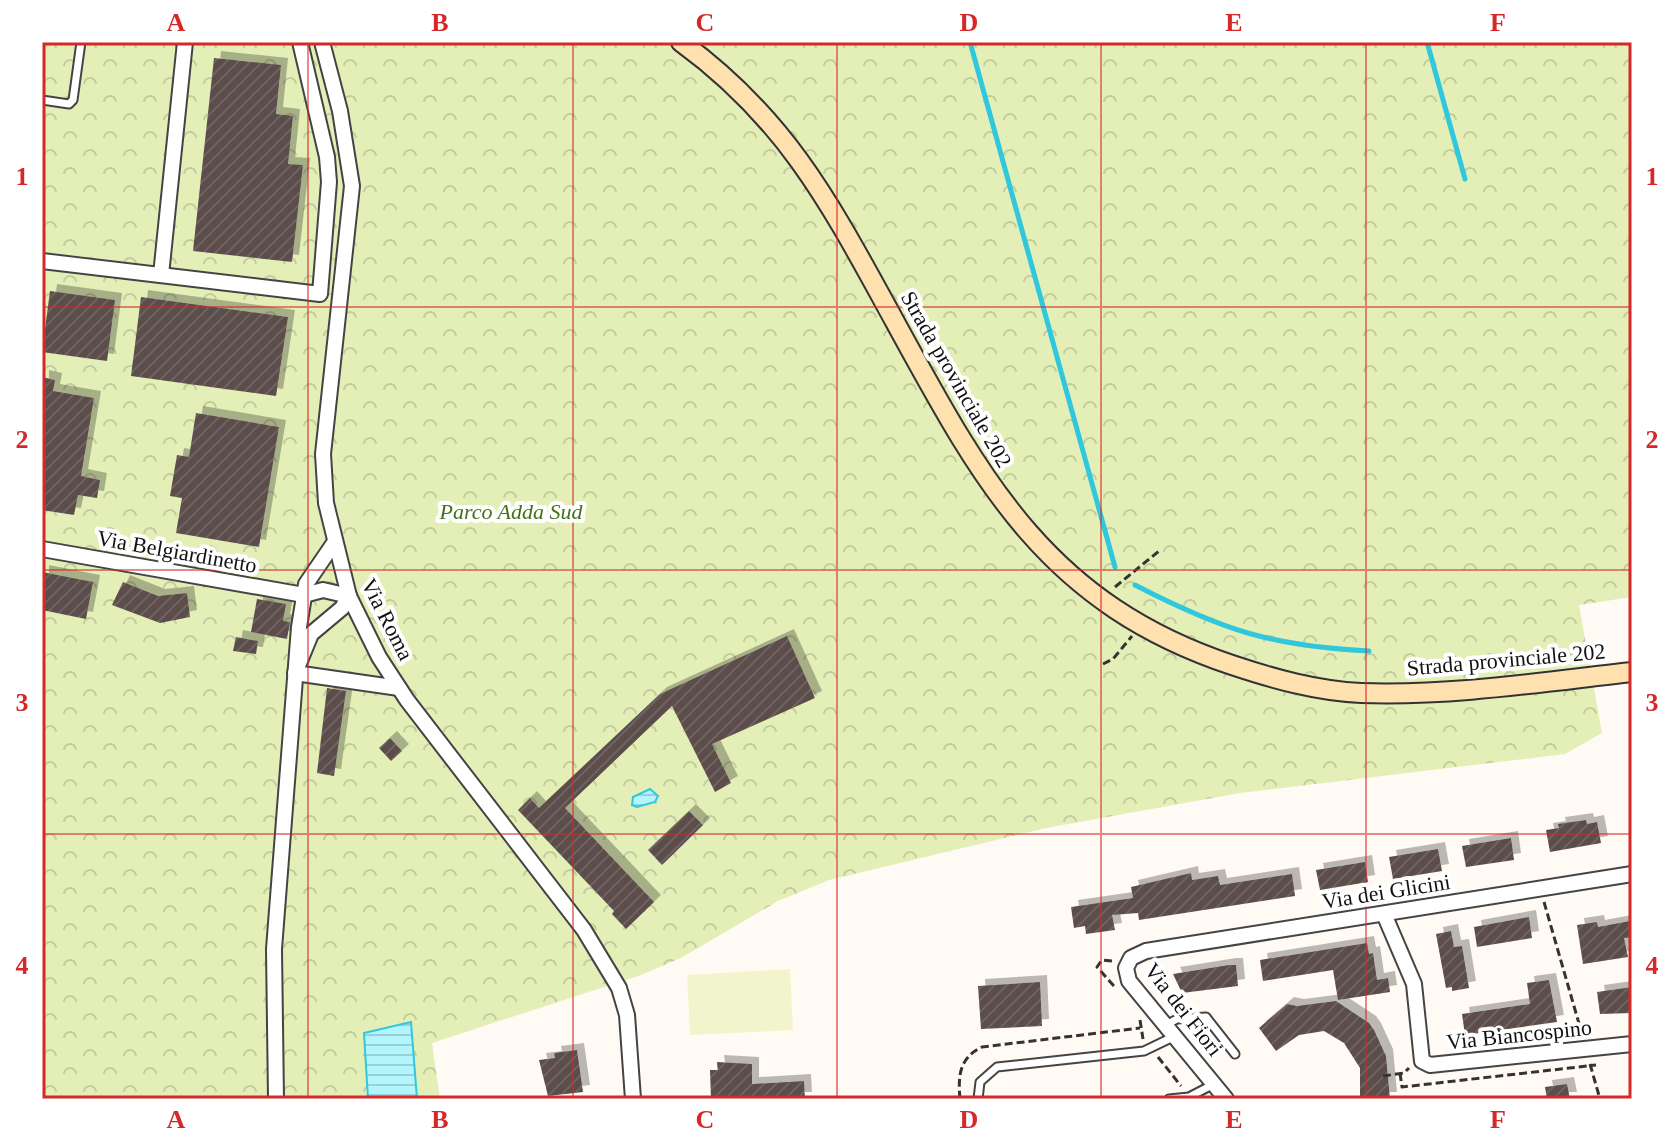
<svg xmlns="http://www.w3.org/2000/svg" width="1674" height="1141" font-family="'Times New Roman',serif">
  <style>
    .park { fill: url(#park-crowns) }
    .pitch { fill: #f2f5cb }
    .water { fill: url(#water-rules); stroke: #31c7dc; stroke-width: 2 }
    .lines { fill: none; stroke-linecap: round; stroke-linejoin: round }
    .stream { stroke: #31c7dc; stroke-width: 5 }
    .building { fill: url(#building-hatch); filter: url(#shadow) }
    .lane-casing { stroke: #444; stroke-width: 11 }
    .street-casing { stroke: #444; stroke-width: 18 }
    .secondary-casing { stroke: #333; stroke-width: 22 }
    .path { stroke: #333; stroke-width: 3; stroke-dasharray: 8 4; stroke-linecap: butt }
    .lane { stroke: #fff; stroke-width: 7 }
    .street { stroke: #fff; stroke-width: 14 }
    .secondary { stroke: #ffe1af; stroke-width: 18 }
    .grid { fill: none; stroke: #d62828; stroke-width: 2; stroke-opacity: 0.55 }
    .labels { text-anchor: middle; stroke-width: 8; stroke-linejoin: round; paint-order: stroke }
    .street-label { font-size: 22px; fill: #111; stroke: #fff }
    .park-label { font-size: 22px; font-style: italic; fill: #437218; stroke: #fff }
    .neatline { fill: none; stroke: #d62828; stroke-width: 3 }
    .grid-label { font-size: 26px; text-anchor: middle; font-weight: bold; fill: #d62828 }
  </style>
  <defs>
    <pattern id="park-crowns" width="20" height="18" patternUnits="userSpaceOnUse" patternTransform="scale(2)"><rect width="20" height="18" fill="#e4efb8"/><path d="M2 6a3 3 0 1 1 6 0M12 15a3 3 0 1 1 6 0" fill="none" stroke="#c3cc9d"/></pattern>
    <pattern id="water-rules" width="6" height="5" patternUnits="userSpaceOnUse" patternTransform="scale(2)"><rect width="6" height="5" fill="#b3f5fd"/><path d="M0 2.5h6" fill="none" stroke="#99d1d8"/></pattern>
    <pattern id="building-hatch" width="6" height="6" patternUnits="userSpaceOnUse" patternTransform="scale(2)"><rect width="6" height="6" fill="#5b4d4c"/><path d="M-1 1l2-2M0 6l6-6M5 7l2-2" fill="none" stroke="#6e6262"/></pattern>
    <filter id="shadow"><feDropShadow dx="7" dy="-7" stdDeviation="0" flood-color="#0004"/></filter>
  </defs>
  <rect width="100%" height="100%" fill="#fffaf4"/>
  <polygon class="park" points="42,42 1632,42 1632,597 1579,605 1602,733 1565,754 1240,793 1046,828 829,880 778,901 681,958 641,975 432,1043 440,1099 42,1099"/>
  <polygon class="pitch" points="790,969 793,1030 690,1035 687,975"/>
  <g class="water">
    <polygon points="650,789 658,796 655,802 637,807 632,805 633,797"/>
    <polygon points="411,1022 417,1099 368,1099 364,1033"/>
  </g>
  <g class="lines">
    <g class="stream">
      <polyline points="970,42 1115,567"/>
      <polyline points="1427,42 1465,179"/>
      <path d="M1135,585C1222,630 1271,646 1369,651"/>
    </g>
  </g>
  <g class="building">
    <polygon points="214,58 281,65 276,114 293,116 288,164 303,165 292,262 193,251"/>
    <polygon points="50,291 115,300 107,361 42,352"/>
    <polygon points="141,297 288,317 276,396 131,376"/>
    <polygon points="42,377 55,380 53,391 94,398 81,476 100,480 97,498 78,495 74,515 42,510"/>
    <polygon points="196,413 279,427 259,547 176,533 182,498 170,496 177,455 189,457"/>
    <polygon points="42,572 93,582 86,619 42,610"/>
    <polygon points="123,582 158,596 187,593 190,617 160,623 112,605"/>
    <polygon points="257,599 286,604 283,621 290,622 287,639 251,632"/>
    <polygon points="787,636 815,698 712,744 731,783 715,792 672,706 565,808 654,902 626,929 612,914 614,911 518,810 530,798 539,808 660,694"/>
    <polygon points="236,637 258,641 256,654 233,651"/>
    <polygon points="327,688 346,691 334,776 317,773"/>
    <polygon points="390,738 402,751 391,761 379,748"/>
    <polygon points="689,811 703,825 662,865 648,850"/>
    <polygon points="1586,820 1587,824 1597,822 1601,843 1550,852 1546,830 1559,828 1558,824"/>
    <polygon points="1511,838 1514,860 1466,867 1462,846"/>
    <polygon points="1438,849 1442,871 1393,879 1389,857"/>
    <polygon points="1365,862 1368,882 1320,890 1316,870"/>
    <polygon points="1191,873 1192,880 1218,876 1220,885 1292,874 1295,896 1139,920 1138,913 1112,915 1115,930 1086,934 1085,926 1074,928 1071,907 1133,898 1131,887"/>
    <polygon points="1529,917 1532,938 1477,947 1474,927"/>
    <polygon points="1630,921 1632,937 1624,938 1628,957 1583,964 1577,925 1597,922 1598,927"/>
    <polygon points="1451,931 1454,947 1462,946 1469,988 1452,991 1452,987 1446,988 1436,934"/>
    <polygon points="1367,943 1369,954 1373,953 1377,980 1388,978 1390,992 1338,1000 1333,970 1263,981 1260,960"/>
    <polygon points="1229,965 1236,965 1238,986 1182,993 1173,974"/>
    <polygon points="1549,980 1557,1022 1465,1035 1462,1014 1530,1004 1527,983"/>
    <polygon points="1040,982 1042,1026 981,1029 978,986"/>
    <polygon points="1632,987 1632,1013 1600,1014 1597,992"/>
    <polygon points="1336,1001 1369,1023 1374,1030 1386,1056 1390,1099 1360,1099 1360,1068 1344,1043 1324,1031 1299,1035 1276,1051 1259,1028 1287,1004 1297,1006"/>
    <polygon points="577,1050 583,1092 548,1096 539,1060 555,1058 554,1053"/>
    <polygon points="717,1062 752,1064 752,1084 804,1081 805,1099 711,1099 710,1070 718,1070"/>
    <polygon points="1567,1084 1570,1099 1547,1099 1545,1087"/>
  </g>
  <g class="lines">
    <defs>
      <g id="lane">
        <polyline points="42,100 69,104 73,100 81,42"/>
        <polyline points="1166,1025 1177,1019 1206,1017 1235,1054"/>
        <polyline points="978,1099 980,1082 997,1067 1144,1051 1173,1037"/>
        <polyline points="1169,1099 1189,1097 1214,1084"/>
      </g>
      <g id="street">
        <polyline points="322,42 340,111 352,186 323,454 326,503 349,596 379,657 407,700 584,930 619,988 627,1015 633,1099"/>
        <polyline points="42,261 320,294 329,182 327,157 300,42"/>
        <polyline points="161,275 185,42"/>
        <polyline points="42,549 304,595 323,590 349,596"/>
        <polyline points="349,596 342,608 311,634 295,673 399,688"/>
        <polyline points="1384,914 1414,984 1422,1061 1430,1065 1632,1044"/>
        <polyline points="276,1099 274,949 299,627 306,584 334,543"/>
        <polyline points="1226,1099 1129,981 1126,968 1131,958 1146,951 1632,874"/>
      </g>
      <path id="secondary" d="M681,42C788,120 832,207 894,320C982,481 1046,603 1232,665C1274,679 1317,691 1361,693C1452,696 1542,682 1632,672"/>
    </defs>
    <use href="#lane" class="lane-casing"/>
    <use href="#street" class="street-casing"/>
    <use href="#secondary" class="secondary-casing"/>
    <g class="path">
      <polyline points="1115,587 1159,551"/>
      <polyline points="1103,664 1113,659 1132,636"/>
      <polyline points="1544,902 1582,1034"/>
      <polyline points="1112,961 1102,960 1097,967 1114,986"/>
      <polyline points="1140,1020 1143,1039"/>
      <polyline points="1158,1057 1181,1086"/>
      <polyline points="1590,1064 1600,1099"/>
      <polyline points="1400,1073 1402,1087 1596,1065"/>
      <polyline points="1383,1076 1404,1073 1409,1068"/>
      <path d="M960,1099C958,1076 959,1058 982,1047L1140,1028"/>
    </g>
    <use href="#lane" class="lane"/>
    <use href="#street" class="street"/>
    <use href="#secondary" class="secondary"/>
  </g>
  <path class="grid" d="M308,42V1099M573,42V1099M837,42V1099M1101,42V1099M1366,42V1099M42,307H1632M42,570H1632M42,834H1632"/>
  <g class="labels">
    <g class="street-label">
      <text transform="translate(957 379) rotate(60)" y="8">Strada provinciale 202</text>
      <text transform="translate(177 551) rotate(10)" y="8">Via Belgiardinetto</text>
      <text transform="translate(388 619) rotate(63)" y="8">Via Roma</text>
      <text transform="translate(1506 659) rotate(-5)" y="8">Strada provinciale 202</text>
      <text transform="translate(1386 891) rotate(-9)" y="8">Via dei Glicini</text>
      <text transform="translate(1184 1009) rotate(52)" y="8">Via dei Fiori</text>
      <text transform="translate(1519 1034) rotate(-6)" y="8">Via Biancospino</text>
    </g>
    <g class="park-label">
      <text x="511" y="519">Parco Adda Sud</text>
    </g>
  </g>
  <rect width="1674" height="1141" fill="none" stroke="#ffffff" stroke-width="88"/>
  <rect x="44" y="44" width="1586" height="1053" class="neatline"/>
  <g class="grid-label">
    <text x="176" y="31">A</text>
    <text x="440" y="31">B</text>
    <text x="705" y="31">C</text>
    <text x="969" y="31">D</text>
    <text x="1234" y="31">E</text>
    <text x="1498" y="31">F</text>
    <text x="22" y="185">1</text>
    <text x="1652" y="185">1</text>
    <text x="22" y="448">2</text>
    <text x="1652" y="448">2</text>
    <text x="22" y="711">3</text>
    <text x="1652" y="711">3</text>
    <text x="22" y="974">4</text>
    <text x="1652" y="974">4</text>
    <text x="176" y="1128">A</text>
    <text x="440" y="1128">B</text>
    <text x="705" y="1128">C</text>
    <text x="969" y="1128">D</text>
    <text x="1234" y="1128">E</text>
    <text x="1498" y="1128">F</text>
  </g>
</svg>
